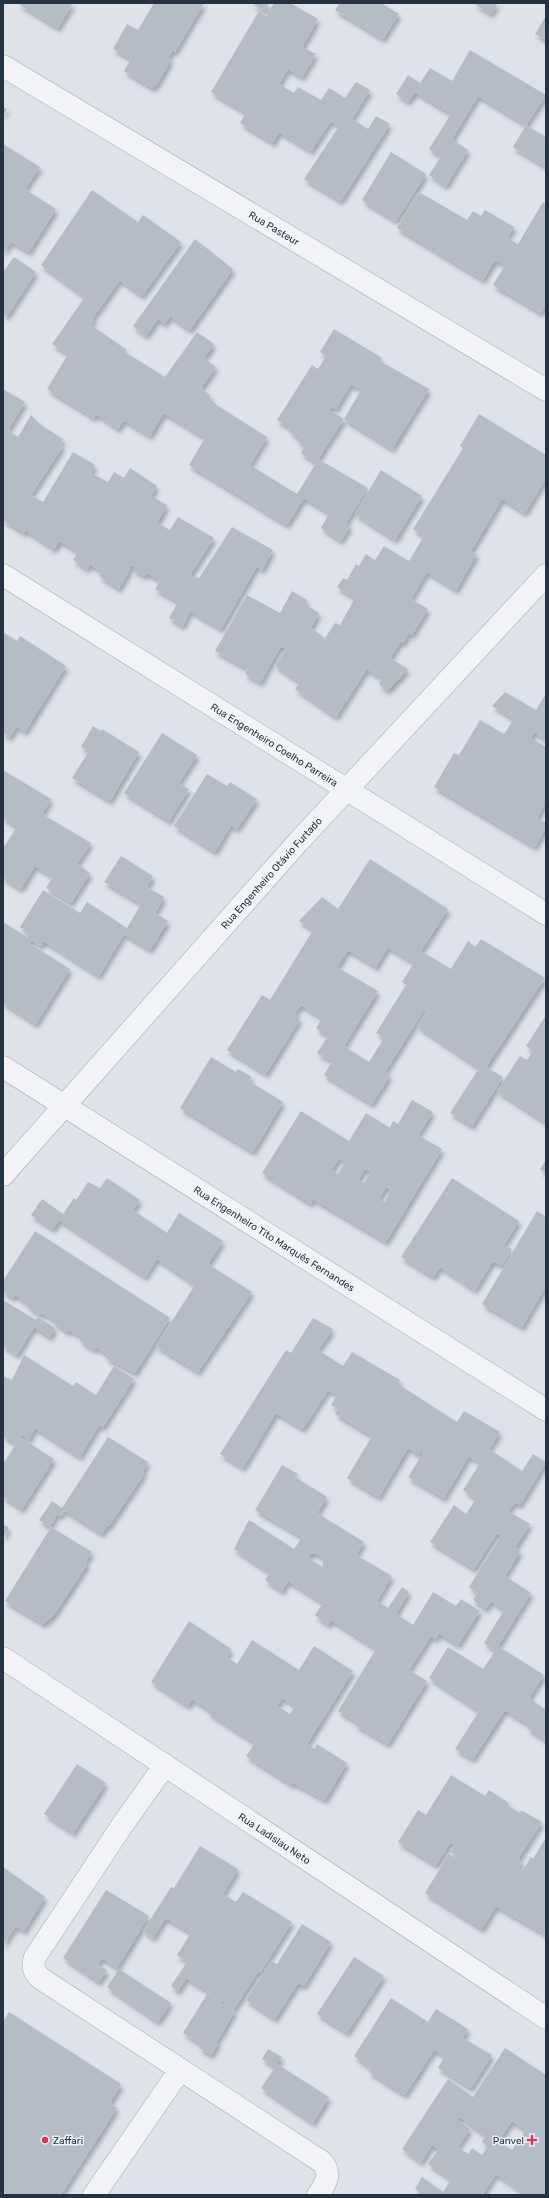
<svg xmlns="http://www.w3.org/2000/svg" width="549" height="2198" font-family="Rubik,sans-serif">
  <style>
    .building { fill: #b4bdc6; fill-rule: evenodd; filter: url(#shadow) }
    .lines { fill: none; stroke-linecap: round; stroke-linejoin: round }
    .minor-casing { stroke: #a2aab3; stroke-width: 23 }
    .minor { stroke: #f1f3f7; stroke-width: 22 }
    .poi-dot { fill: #db3560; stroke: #edf2f6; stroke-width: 1.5 }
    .labels { text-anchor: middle; stroke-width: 3; stroke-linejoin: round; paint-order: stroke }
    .street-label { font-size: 10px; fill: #253241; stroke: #edf2f6 }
    .poi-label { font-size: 10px; fill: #253241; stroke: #edf2f6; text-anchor: start }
  </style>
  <defs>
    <filter id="shadow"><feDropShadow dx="2.5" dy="4.5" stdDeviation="2" flood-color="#0004"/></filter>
  </defs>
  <rect width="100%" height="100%" fill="#dde3e9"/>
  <g class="building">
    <polygon points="17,3 73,3 58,28"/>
    <polygon points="154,3 204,3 175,52 173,50 168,58 171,60 156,86 155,85 152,88 124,71 131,59 113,49 127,24 138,30"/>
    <polygon points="251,3 269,3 265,11"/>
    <polygon points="274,3 290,3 318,19 302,47 316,54 302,77 288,69 279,84 294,93 298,87 321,100 329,88 345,98 356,82 370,90 352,119 368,129 376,116 390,124 341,201 304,179 339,126 331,121 311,151 279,132 273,143 240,123 246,113 211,92 259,11 266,17"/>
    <polygon points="340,3 381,3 399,14 383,39 335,10"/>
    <polygon points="473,3 498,3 491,14"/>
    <polygon points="546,16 546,40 535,34"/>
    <polygon points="470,50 546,95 526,125 478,96 452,139 468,150 446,186 429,175 441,156 429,149 451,114 415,92 408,102 396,94 408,75 420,83 430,68 452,81"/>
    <polygon points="3,107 7,109 3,116"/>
    <polygon points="526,125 546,137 546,167 513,147"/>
    <polygon points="3,144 40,167 25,189 56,209 29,252 11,242 3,253"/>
    <polygon points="391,152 426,174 396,221 362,200"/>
    <polygon points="92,190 138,222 143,215 181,242 142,296 120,280 92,319 94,320 91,325 127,350 125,352 165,377 197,332 214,344 204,358 216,367 201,388 210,395 209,398 218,406 267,437 250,465 297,494 316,463 301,453 305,445 297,441 299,437 289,432 291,429 277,420 312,365 318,369 326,356 320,352 334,329 382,358 380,361 429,389 392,449 344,419 361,390 351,384 336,409 332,406 329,410 344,419 318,459 368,488 346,523 350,526 341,541 321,528 329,513 304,498 287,525 189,465 205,438 164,413 150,436 124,420 118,429 96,414 94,418 47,389 68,354 52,344 85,297 41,265"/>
    <polygon points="419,192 467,220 473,211 481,216 485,210 514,227 507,238 518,244 543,202 546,204 546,304 541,313 493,285 505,265 495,260 483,280 397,228"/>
    <polygon points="195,239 233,269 190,330 170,316 165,324 158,319 146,336 133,326"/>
    <polygon points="14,257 36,272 7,316 3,314 3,272"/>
    <polygon points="3,389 25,402 8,430 18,437 31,415 41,425 63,439 60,444 63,446 31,495 43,502 73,452 95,465 91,473 108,482 114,472 124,478 130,468 157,486 151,496 167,505 157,523 170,530 178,517 214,538 190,575 193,577 199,578 232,527 273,550 262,570 257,566 221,629 190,611 183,626 169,618 178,602 155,589 160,581 147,573 145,576 133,570 135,567 132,565 119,589 99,576 102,572 90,564 87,569 73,560 78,552 60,541 54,549 25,530 24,533 3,520"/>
    <polygon points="479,414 546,455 546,478 525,513 502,499 471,551 477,554 456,590 427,572 411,599 428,609 412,635 409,633 403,643 401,641 390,658 408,669 387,691 379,684 382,679 367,669 336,717 295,689 300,682 275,666 286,649 281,646 260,683 245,674 248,669 215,651 247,595 280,613 292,591 307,600 305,604 319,613 311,628 325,638 335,623 340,625 355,598 337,587 343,578 347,580 356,564 359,566 366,554 375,560 384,546 409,561 424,536 413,529 463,448 460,446"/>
    <polygon points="381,470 422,496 395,540 355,514"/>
    <polygon points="3,632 17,641 20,636 66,666 25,732 17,726 10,737 3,733"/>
    <polygon points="505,692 536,710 546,693 546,740 534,732 531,738 546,747 546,802 537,818 546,823 546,827 535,847 434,787 454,753 459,755 480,720 504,734 514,719 492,706"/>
    <polygon points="93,726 101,731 102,729 139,752 110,801 72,778 89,751 81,747"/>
    <polygon points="162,733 197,755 179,783 189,789 169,821 124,793"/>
    <polygon points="3,770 51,799 42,814 91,843 77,864 90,873 71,903 46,888 53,877 35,866 21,889 3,878 3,848 17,827 3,818"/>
    <polygon points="207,774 227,786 230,782 257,799 237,829 231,825 215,852 174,826"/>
    <polygon points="121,856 153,876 147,887 164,897 155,913 168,921 150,950 124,934 99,976 44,941 41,946 31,940 29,943 70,969 36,1024 3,1003 3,922 27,937 29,933 20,927 43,890 80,913 87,902 127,928 141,904 104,882"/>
    <path d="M370,859L448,909L421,951L451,969L468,941L475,947L481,939L545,978L486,1067L503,1077L472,1126L450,1113L479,1068L417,1026L426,1012L424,1010L385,1072L390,1075L372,1104L324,1075L332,1061L317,1053L328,1036L316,1028L322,1018L301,1005L294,1015L300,1019L266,1074L227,1050L262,995L270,1000L313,930L299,921L322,897L338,909ZM388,947L414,963L402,982L406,985L376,1033L384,1038L369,1062L344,1046L378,991L337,967L348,950L376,967Z"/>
    <polygon points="546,1015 546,1123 497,1091 520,1056 527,1060 533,1051 526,1046"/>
    <polygon points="211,1057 236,1072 238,1069 252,1077 249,1081 283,1102 253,1152 180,1108"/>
    <path d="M412,1100L433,1112L418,1135L442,1149L386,1242L313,1199L311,1204L262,1173L301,1111L349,1141L366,1113L390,1128L393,1121L398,1124ZM339,1158L345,1162L338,1174L332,1170ZM365,1169L371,1172L364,1183L358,1180ZM386,1187L391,1190L385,1202L379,1199Z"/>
    <polygon points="546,1160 546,1173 540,1169"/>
    <polygon points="107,1178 140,1200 133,1210 167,1233 179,1213 223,1241 208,1264 252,1292 198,1372 156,1346 195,1285 157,1259 145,1277 59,1220 53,1229 31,1215 42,1199 63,1214 74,1198 76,1200 88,1182 100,1188"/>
    <polygon points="452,1178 519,1221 504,1245 512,1249 502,1266 493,1261 475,1290 440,1267 433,1277 401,1257"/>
    <polygon points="537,1211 546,1217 546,1286 522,1327 482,1304"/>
    <polygon points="35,1231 170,1318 135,1373 106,1358 108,1355 96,1347 94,1350 79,1340 81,1337 69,1330 67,1332 53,1322 54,1320 42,1313 40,1315 26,1305 27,1303 15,1295 13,1298 3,1291 3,1281"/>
    <polygon points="3,1300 36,1320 38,1317 55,1328 50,1337 34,1327 17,1355 3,1346"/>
    <polygon points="313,1318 333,1329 318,1350 343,1366 352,1352 400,1380 398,1384 457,1422 464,1411 500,1432 489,1449 522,1471 533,1454 546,1462 520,1505 515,1502 508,1511 530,1524 515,1548 520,1552 505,1576 531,1593 498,1646 544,1675 529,1698 546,1710 546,1741 527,1728 529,1725 505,1710 473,1759 455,1749 479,1711 429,1678 448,1647 483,1669 495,1651 484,1643 504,1610 491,1601 486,1609 473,1600 477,1593 469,1587 501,1536 497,1533 474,1569 430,1542 454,1505 466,1514 476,1499 463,1490 480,1463 469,1456 444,1498 408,1477 423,1453 421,1451 419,1455 408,1448 379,1497 347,1478 372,1436 335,1414 338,1409 331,1405 337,1395 328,1390 303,1429 276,1413 243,1468 220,1454 286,1350 291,1353"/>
    <polygon points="24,1355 73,1386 76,1382 96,1395 114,1366 134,1379 103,1427 99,1425 80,1457 35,1428 29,1440 22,1435 20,1437 54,1459 22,1509 3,1497 3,1464 16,1444 3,1436 3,1376 12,1380"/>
    <polygon points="108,1437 148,1462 143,1471 144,1474 109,1526 106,1527 102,1534 64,1510 61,1516 57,1514 50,1527 39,1520 52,1501 62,1508"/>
    <path d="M282,1465L298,1474L295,1477L327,1497L317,1513L364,1542L356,1555L392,1576L377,1601L388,1608L402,1587L409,1592L396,1614L413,1625L433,1592L456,1606L461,1599L480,1611L458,1645L439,1633L436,1639L431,1636L409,1670L427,1681L388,1744L355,1725L357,1722L338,1711L376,1649L331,1620L328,1625L315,1615L323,1603L288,1581L282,1591L265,1580L270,1573L234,1549L249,1520L294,1549L302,1537L255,1510ZM315,1553L323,1558V1567L308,1558L310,1554Z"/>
    <polygon points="3,1524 9,1528 3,1538"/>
    <polygon points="51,1527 92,1552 86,1561 87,1565 54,1615 43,1624 5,1601"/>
    <path d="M189,1621L231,1649L227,1657L237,1664L252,1640L299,1670L314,1646L353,1671L307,1744L314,1749L317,1744L347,1763L325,1800L293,1783L292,1785L246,1756L255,1743L208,1713L209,1710L192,1699L188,1706L151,1682ZM282,1698L295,1706L290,1714L277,1706Z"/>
    <polygon points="77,1764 106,1783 73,1833 44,1814"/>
    <polygon points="451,1775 485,1796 489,1790 509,1803 507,1805 520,1813 521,1810 542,1822 518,1859 522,1862 519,1868 523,1870 531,1857 533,1859 546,1837 546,1935 496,1906 482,1929 425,1893 449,1854 506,1889 507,1887 450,1852 454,1845 450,1843 436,1865 398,1842 418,1810 426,1815"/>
    <polygon points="200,1846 238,1869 223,1894 236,1902 243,1892 292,1922 260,1973 258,1972 234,2009 221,2000 220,2002 235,2011 216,2043 218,2044 211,2055 199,2048 201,2044 183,2033 207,1994 215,1999 216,1997 186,1978 178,1991 171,1986 187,1962 177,1955 191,1933 166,1918 153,1938 143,1931 171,1887 174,1888"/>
    <polygon points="3,1867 45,1897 24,1931 16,1926 3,1945"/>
    <polygon points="106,1890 149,1916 117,1968 102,1958 98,1965 107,1970 99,1982 63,1958"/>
    <polygon points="302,1924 331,1942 304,1986 298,1983 275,2019 246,2000 271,1961 277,1964"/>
    <polygon points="354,1957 384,1976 347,2033 317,2014"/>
    <polygon points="119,1969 171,2003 158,2022 107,1987"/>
    <polygon points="391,1998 428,2022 436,2009 468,2029 463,2038 492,2055 471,2088 438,2068 445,2056 434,2050 405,2095 369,2072 371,2068 354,2056"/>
    <polygon points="9,2012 121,2084 110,2103 117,2108 61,2195 3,2195 3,2022"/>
    <path d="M505,2048L546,2075V2195H527L496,2174L482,2195H424L415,2189L422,2177L443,2192L451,2179L428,2164L439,2149L432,2145L421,2162L402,2149L448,2079L473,2097ZM460,2117L486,2136L482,2142L488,2146L482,2155L472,2148L468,2154L458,2147L470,2129L458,2120ZM512,2121L526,2130L512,2150L498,2141Z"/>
    <polygon points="268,2049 282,2057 277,2064 329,2097 313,2123 261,2088 275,2067 262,2059"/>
  </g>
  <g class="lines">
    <defs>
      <g id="minor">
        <path id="s1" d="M3,66L546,390"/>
        <path id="s2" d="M3,575L546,914"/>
        <path id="s3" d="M3,1067L546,1410"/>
        <path id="s4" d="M3,1175L298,842L546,575"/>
        <path id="s5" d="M3,1658L546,2018"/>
        <path d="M165,1765L123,1824L35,1957C32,1966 33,1971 40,1978L322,2162C332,2174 326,2183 318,2195"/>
        <polyline points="94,2195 180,2070"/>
      </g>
    </defs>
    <use href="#minor" class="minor-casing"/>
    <use href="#minor" class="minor"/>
  </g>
  <g class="poi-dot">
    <circle cx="45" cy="2140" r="4"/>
    <path d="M530 2134h4v4h4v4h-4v4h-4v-4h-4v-4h4z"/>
  </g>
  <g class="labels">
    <g class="street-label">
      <text dy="4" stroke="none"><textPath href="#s1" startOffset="316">Rua Pasteur</textPath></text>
      <text dy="4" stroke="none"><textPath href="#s2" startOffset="320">Rua Engenheiro Coelho Parreira</textPath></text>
      <text dy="4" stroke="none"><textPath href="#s4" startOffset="404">Rua Engenheiro Otávio Furtado</textPath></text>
      <text dy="4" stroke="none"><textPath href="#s3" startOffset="321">Rua Engenheiro Tito Marquês Fernandes</textPath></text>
      <text dy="4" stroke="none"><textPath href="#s5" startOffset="326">Rua Ladislau Neto</textPath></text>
    </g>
    <g class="poi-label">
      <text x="53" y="2144">Zaffari</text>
      <text x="524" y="2144" text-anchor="end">Panvel</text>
    </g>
  </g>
  <rect width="549" height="2198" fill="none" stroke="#253241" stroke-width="8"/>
</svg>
